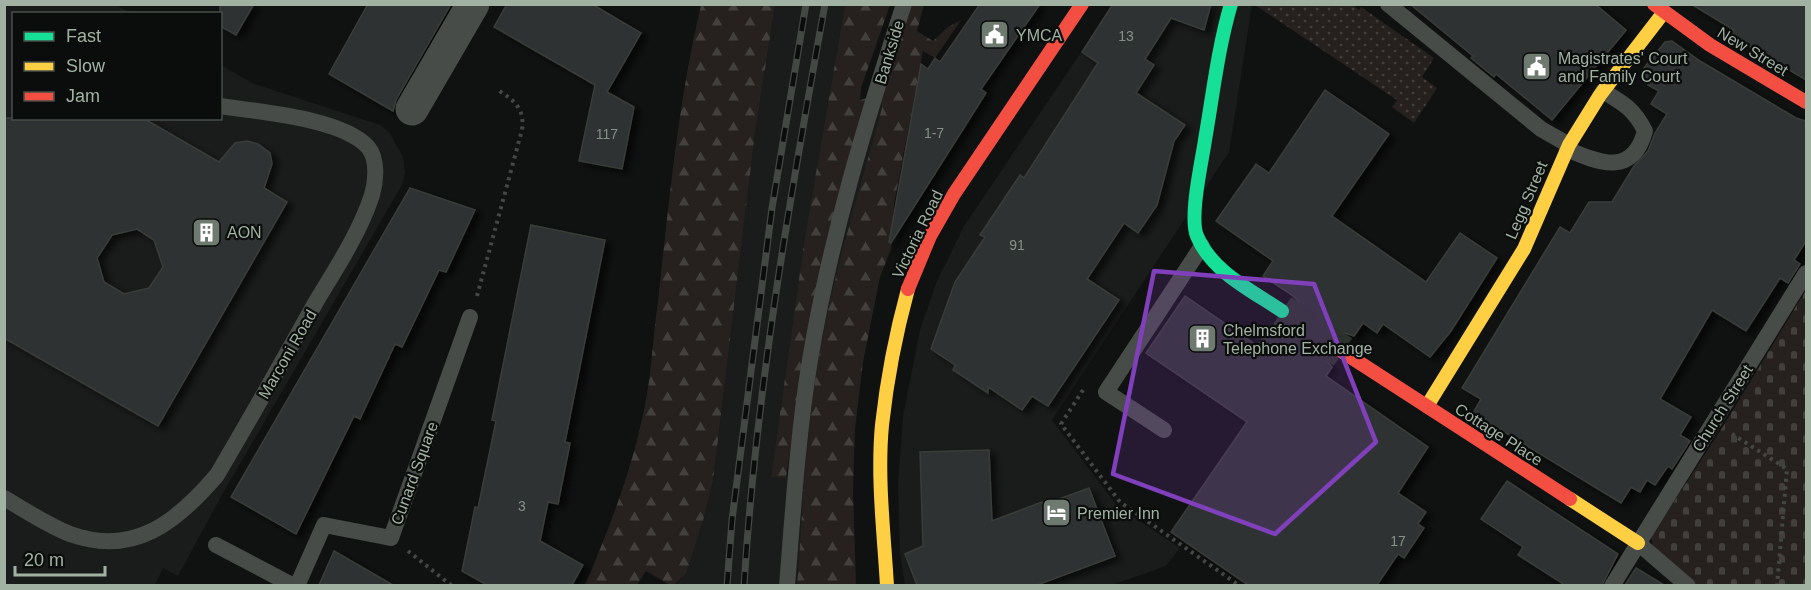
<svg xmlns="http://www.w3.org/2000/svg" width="1811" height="590" font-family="Helvetica,sans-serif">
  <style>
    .built { fill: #1a1c1b }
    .grass { fill: url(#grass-dots) }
    .forest { fill: url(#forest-firs) }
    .cemetery { fill: url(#cemetery-stones) }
    .building { fill: #2f3130; stroke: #393d39; stroke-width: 1.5; fill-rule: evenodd; filter: url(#shadow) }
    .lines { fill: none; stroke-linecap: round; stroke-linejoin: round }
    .secondary-tunnel { stroke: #2d312e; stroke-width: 33; stroke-dasharray: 33 16; stroke-linecap: butt }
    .path { stroke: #444844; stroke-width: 4; stroke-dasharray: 3 4.5; stroke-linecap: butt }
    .lane { stroke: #474c49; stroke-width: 16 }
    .street { stroke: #474c49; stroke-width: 33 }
    .fast { stroke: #16e098; stroke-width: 14 }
    .slow { stroke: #ffcf43; stroke-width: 14 }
    .jam { stroke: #f24e42; stroke-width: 14 }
    .rail-casing { stroke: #434844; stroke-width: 7 }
    .rail { stroke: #0b0c0c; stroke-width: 4.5; stroke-dasharray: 14; stroke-linecap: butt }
    .marked { fill: #8140bb; fill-opacity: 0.2; stroke: #8140bb; stroke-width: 4.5; stroke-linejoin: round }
    .labels { text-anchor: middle; stroke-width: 4.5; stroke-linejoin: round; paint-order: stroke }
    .number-label { font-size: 14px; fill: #849286 }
    .poi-label { font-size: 16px; fill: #a1b2a3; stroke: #0b0c0c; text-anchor: start }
    .street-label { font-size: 16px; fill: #a1b2a3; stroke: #0b0c0c }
  </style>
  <defs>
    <pattern id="grass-dots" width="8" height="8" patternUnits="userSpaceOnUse" patternTransform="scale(1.5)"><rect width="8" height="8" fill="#26211e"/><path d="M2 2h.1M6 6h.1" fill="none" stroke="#423f3c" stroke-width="1.8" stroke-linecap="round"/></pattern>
    <pattern id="forest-firs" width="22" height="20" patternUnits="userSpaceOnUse" patternTransform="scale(1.5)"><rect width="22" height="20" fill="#26211e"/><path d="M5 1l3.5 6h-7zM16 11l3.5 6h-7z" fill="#423f3c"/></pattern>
    <pattern id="cemetery-stones" width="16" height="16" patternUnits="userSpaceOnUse" patternTransform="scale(1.5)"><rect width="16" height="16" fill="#26211e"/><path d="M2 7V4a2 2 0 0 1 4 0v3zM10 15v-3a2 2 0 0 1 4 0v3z" fill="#423f3c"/></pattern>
    <filter id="shadow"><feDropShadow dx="6" dy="4" stdDeviation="3" flood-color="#0009"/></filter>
  </defs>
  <rect width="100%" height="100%" fill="#101111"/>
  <g class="built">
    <polygon points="4,5 116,5 131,13 14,14 14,118 220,118 221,65 252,83 380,125 389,132 403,157 405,172 402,185 223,493 178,576 163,568 155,585 5,585"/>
    <polygon points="775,5 845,5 805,236 771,477 787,477 803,361 880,101 882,108 809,435 797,585 674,586 686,574 703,521 713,481 755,133"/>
    <polygon points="1113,5 1252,5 1229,152 1052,420 1117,506 1180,548 1166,566 1112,585 905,586 900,553 898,484 903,416 920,330 937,281 964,226"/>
  </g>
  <polygon class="grass" points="1255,5 1353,5 1359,10 1361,7 1434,58 1422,77 1437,88 1414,123 1392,107 1397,100"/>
  <g class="forest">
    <path d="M701,5H775L755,133L713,481L703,521L686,574L674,585H670L646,571L637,585H585C610,527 633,467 645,405C652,371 653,335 658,301C669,202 678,102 701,5Z"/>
    <polygon points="845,5 890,5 861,88 860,100 868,98 803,361 786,478 771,477 805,236"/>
    <path d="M912,5H924L917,31L933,41L948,27L961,20L935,58L923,51L894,204L891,249L880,277L863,362L855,429L853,491L856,585L797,586C803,507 806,428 820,350C835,269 860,189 882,108L880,101Z"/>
  </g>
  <polygon class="cemetery" points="1806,290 1806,585 1696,585 1654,549 1651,537 1722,428"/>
  <g class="building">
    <polygon points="220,4 254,4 236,35 220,26"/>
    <polygon points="368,4 451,4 396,100 393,111 329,74"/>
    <polygon points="507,4 592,4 641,33 607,92 634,107 622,169 579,161 595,85 494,27"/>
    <polygon points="980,4 1040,4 981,89 986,93 891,243 889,242 921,64 928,69 935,58 940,62"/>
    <polygon points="1113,4 1211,4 1204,30 1171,18 1145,59 1154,65 1136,93 1185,125 1174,141 1157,205 1138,233 1124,223 1087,279 1119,300 1048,406 1032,396 1022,410 988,387 988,393 953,370 955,365 931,349 955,282 985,237 980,235 1020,175 1024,178 1098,63 1082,52"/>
    <polygon points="1410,4 1595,4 1626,30 1552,120 1496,74 1494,77 1471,58 1473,56"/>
    <polygon points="1691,4 1806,4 1806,80 1725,32 1734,30"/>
    <polygon points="1672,41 1700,61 1796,118 1806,121 1806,241 1794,260 1800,264 1788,283 1780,278 1746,331 1712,310 1660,399 1691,417 1680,435 1690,441 1672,469 1668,466 1655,485 1647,480 1640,492 1631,487 1621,503 1473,413 1481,399 1462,388 1560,227 1570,233 1589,202 1612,202 1634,166 1648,151 1655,133 1667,114 1651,104 1659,91 1648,85 1644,68 1665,42"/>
    <polygon points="1325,90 1389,134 1332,216 1426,282 1460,233 1497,258 1451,331 1430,357 1383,324 1377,333 1363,323 1354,336 1345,333 1335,335 1328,341 1324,350 1326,360 1332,367 1326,376 1428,447 1398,493 1426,512 1418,524 1424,528 1404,558 1398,554 1377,585 1248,585 1171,532 1247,422 1146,353 1185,296 1258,346 1271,326 1281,330 1291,328 1297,322 1301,313 1299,302 1292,295 1263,276 1273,261 1216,221 1256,164 1269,173"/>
    <path d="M4,118H143L219,162L235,143L247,141L258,144L270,153L272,164L264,188L287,202L158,426L4,338ZM137,229L154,240L163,267L149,288L124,294L104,282L97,258L112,235Z"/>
    <polygon points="410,188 475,210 446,272 439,270 402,347 395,344 360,419 354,416 296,534 231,497"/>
    <polygon points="531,225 605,240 565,442 570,443 558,504 548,502 540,541 583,565 572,585 487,585 462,571 475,507 478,508 496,421 492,420"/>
    <polygon points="989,450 992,521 1042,502 1043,505 1089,488 1115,556 1037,585 917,585 905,554 923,546 920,452"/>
    <polygon points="1507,481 1618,554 1602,585 1565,585 1518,555 1523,547 1481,519"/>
    <polygon points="334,551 393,585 319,585"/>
    <polygon points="1636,568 1664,585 1625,585"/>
  </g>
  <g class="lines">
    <polyline class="secondary-tunnel" points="1282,311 1343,352"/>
    <g class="path">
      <path d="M477,296L522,130C525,109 515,101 498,90"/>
      <polyline points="1083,390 1061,424 1120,502 1240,586"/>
      <polyline points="1732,434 1787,469 1777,586"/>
      <polyline points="408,551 452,586"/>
    </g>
    <g class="lane">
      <polyline points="1388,4 1541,129 1569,145"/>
      <path d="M1567,149C1600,164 1633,176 1645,131C1634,109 1623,103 1603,91"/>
      <polyline points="1164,430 1106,392 1202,246"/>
      <path d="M4,498C25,510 47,525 70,534C134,557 177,522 217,475C251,417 284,359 317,300C337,267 360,232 372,195C376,181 378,159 368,147C342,118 259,112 220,106"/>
      <polyline points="1638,543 1688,586"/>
      <polyline points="216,545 294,586"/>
      <polyline points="297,586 324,525 391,538 470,317"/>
      <path d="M787,586C793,510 798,434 810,360C830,239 866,120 904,4"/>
      <polyline points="1612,586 1806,273"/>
    </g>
    <polyline class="street" points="412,109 473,4"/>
    <path class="fast" d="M1231,4C1218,48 1213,94 1205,140C1202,161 1189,217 1197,236C1212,272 1251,290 1282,311"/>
    <g class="slow">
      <polyline points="1427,406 1524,249 1569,145 1600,95 1664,12"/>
      <polyline points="1570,499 1638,543"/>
      <path d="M887,586C884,533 877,478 882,425C887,379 896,333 908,289"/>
    </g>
    <g class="jam">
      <polyline points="1654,4 1710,45 1806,102"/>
      <polyline points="908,289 930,236 954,194 1082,4"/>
      <polyline points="1343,352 1570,499"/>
    </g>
    <defs>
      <g id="rail">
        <polyline points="727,586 732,520 772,208 806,4"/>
        <path d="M744,586C756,390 790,197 825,4"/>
      </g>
    </defs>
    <use href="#rail" class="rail-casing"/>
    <use href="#rail" class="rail"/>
  </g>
  <path class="marked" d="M1154,271L1314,284L1376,442L1275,534L1113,474Z"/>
  <defs>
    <symbol id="civic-square" viewBox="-11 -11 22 22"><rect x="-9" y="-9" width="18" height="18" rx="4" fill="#6e7a70" stroke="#0b0c0c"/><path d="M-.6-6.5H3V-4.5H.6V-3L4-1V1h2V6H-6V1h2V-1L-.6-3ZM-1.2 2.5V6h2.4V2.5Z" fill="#fff"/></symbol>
    <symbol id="building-square" viewBox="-11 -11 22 22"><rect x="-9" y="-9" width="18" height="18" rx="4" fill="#6e7a70" stroke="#0b0c0c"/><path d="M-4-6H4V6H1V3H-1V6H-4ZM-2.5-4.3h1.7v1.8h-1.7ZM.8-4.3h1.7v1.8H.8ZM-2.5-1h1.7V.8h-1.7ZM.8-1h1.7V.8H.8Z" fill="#fff"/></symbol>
    <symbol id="hotel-square" viewBox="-11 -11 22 22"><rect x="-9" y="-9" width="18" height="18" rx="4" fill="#6e7a70" stroke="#0b0c0c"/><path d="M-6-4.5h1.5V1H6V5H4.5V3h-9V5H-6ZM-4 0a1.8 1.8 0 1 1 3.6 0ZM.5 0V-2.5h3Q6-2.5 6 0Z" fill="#fff"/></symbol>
  </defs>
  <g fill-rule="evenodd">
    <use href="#civic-square" x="978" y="18" width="33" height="33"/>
    <use href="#civic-square" x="1520" y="50" width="33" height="33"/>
    <use href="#building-square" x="190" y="216" width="33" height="33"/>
    <use href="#building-square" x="1186" y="322" width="33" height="33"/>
    <use href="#hotel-square" x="1040" y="496" width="33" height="33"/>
  </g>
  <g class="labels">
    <g class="number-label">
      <text x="1126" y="41">13</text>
      <text x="934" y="138">1-7</text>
      <text x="607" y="139">117</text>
      <text x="1017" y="250">91</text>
      <text x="522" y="511">3</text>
      <text x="1398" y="546">17</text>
    </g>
    <g class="poi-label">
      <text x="1016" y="41">YMCA</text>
      <text x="1558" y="64">Magistrates' Court<tspan x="1558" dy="18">and Family Court</tspan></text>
      <text x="227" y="238">AON</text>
      <text x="1223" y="336">Chelmsford<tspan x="1223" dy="18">Telephone Exchange</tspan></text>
      <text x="1077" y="519">Premier Inn</text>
    </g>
    <g class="street-label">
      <text transform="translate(1753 51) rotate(31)" y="6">New Street</text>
      <text transform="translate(889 52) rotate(-73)" y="6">Bankside</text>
      <text transform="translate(1526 200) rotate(-67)" y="6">Legg Street</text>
      <text transform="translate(917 234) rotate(-64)" y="6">Victoria Road</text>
      <text transform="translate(287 354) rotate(-60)" y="6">Marconi Road</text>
      <text transform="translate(1722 408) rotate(-58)" y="6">Church Street</text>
      <text transform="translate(1499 434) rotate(33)" y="6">Cottage Place</text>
      <text transform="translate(414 473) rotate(-70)" y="6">Cunard Square</text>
    </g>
  </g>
  <rect width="1811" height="590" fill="none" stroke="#a1b2a3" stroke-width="12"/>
  <rect x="12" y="12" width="210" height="108" fill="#0b0c0c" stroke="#474e48" stroke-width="1.5"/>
  <rect x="24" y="32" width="30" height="9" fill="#16e098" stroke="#474e48" stroke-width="1.5"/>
  <text x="66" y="42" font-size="18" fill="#a1b2a3">Fast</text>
  <rect x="24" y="62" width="30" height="9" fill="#ffcf43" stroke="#474e48" stroke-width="1.5"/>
  <text x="66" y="72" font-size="18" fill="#a1b2a3">Slow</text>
  <rect x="24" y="92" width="30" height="9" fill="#f24e42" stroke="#474e48" stroke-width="1.5"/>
  <text x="66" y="102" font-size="18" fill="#a1b2a3">Jam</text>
  <path d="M15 566v9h90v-9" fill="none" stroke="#a1b2a3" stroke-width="3"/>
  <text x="24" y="566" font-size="18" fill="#a1b2a3" stroke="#0b0c0c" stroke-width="4.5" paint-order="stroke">20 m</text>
</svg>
